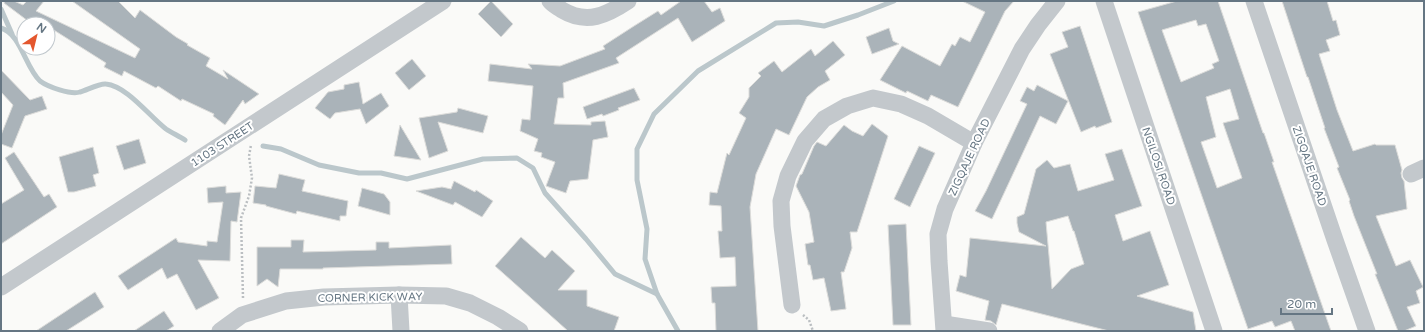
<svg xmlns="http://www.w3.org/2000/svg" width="1425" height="332" font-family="'Varela Round',sans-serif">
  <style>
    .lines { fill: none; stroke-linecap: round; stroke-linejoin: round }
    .stream { stroke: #bbc7cb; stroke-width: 5 }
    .building { fill: #aab3b9; stroke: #dcdcda; fill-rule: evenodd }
    .path { stroke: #bbbfc2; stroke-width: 2.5; stroke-dasharray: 2 2; stroke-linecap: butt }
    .minor { stroke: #c3c8cc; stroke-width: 17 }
    .labels { text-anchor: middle; stroke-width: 4; stroke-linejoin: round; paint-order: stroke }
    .street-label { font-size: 11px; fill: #657683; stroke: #fff }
  </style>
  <rect width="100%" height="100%" fill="#fafaf8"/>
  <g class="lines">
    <g class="stream">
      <polyline points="1,9 12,34"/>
      <path d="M1,28C21,34 25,67 40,81C48,87 71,95 80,92C87,90 100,83 106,84C127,86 150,117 166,129C172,133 179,136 185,140"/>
      <polyline points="263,146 281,149 319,165 359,173 381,173 407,179 483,159 517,158 533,168 545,193 586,239 615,274 657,294"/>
      <polyline points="678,331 657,294 645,259 647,229 637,180 637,149 654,114 698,71 776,23 798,22 824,26 858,15 894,1"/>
    </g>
  </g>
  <g class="building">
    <polygon points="5,1 14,1 23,5 27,1 44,1 36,11 135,58 140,49 72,1 118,1 135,18 140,10 176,37 188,44 187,45 210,58 206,66 228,79 223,70 259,94 245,104 243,100 225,125 213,116 214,114 182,99 181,101 158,86 156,88 124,71 122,76 104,67 106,63 49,27 51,24 32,24 4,3"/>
    <polygon points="491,1 513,24 501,37 478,14"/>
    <polygon points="681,1 704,1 712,12 720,8 725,21 692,42 678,18 616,58 619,63 563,83 564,98 558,98 554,124 591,125 591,122 605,121 608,137 593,140 588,179 570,181 566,193 546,186 555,162 541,157 542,153 534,151 538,139 520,131 522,119 530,120 533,86 488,81 490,64 532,69 528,64 560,66 605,49 603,46 634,26 658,11 661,15"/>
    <polygon points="962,1 1014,1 1005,11 958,107 931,95 928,101 907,91 906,93 880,80 902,46 940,66 952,44 955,46 960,37 970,42 985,12"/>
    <path d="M1177,1H1218L1263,133H1264L1274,162H1272L1331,331H1295L1291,321L1275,327L1272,321L1248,329L1138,12ZM1196,20L1198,26L1206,24L1219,61L1212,64L1214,68L1181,82L1162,30ZM1230,89L1239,119L1223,123L1242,178L1217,188L1201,142L1216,137L1206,97Z"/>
    <polygon points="1282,1 1327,1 1333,21 1336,20 1340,35 1326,40 1330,51 1319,54 1337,110 1353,151 1375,144 1376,145 1395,145 1402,170 1401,173 1402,178 1404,181 1407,209 1376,216 1396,266 1410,260 1423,287 1416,291 1420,303 1407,307 1416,326 1404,331 1398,331 1375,274 1377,274 1354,216 1349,201 1350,200 1337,168 1339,167 1324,128 1325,128 1308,77 1307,77"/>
    <polygon points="1080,26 1112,122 1096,128 1095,126 1081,132 1050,54 1068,47 1062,32"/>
    <polygon points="889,28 893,41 899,44 872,54 866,37"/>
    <polygon points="833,41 845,55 825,71 830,80 818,87 807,97 789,135 776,129 756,174 750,207 758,331 716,331 715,303 712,303 711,287 736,286 735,257 720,258 718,231 722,231 721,206 709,205 710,192 717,193 727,153 729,155 746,118 739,113 749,97 749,88 761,76 758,73 774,61 782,72 811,49 815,56"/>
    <polygon points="412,59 426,76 409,90 395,73"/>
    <polygon points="1,70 30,100 42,96 47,109 25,116 12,148 1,144 1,135 13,105 1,92"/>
    <polygon points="359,82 363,104 381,93 389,106 366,124 360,109 335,113 330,119 315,108 328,92 344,89 344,85"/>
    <polygon points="1037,85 1068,101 1056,124 1040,116 992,219 975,211 986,191 1027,104 1020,101 1027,87 1034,91"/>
    <polygon points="634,88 640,100 618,108 619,110 603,116 602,114 587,119 583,107"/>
    <polygon points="458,108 488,116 483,133 438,122 448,151 429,158 419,118 457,112"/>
    <polygon points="872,124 888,136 857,232 850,232 852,248 844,272 841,272 846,309 831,311 824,278 813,280 810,265 808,265 805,244 814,242 809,212 796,186 800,175 802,174 814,146 817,142 826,146 844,125 852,131 863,136"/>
    <polygon points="400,125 421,160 394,156"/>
    <polygon points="139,139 146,163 124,170 116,146"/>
    <polygon points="919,146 935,153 910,207 894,199"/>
    <polygon points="93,147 99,173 93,175 96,186 74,192 68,192 59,157"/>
    <path d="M1122,149L1142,206L1115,215L1123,241L1150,231L1169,285L1137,296L1193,312L1196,331H1109L1002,304L996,325L991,321L985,320L989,301L956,291L960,275L966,277L970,238L1046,246L1019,232L1017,223V217L1024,214L1036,169L1047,160L1054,168L1070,164L1078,191L1114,180L1105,154ZM1068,216L1073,231H1074L1084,264L1071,269L1052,289L1046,222Z"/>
    <polygon points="14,152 44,197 49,194 57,207 1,244 1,204 24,190 5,158"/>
    <polygon points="279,174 305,180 302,191 348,201 346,216 340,216 340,221 297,211 296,214 266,206 266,205 253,203 255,186 276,188"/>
    <polygon points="454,181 475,192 476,190 493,201 482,217 455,202 453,205 416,191 442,187 451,189"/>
    <polygon points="226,186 226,193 241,192 237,222 231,221 230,261 198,260 219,298 196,310 177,274 167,279 162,268 128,290 118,276 176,238 178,242 207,246 207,241 217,242 223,202 208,203 207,188"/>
    <polygon points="362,188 384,194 390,202 390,215 358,206"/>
    <polygon points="906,224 911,325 893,325 888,225"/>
    <polygon points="521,237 545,258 552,250 575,271 558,290 587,290 587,306 619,317 614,331 568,331 495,266"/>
    <polygon points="291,240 304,240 303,252 376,250 376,242 389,242 389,248 451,245 452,264 323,268 323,269 280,269 278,287 267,279 257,286 257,247 291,247"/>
    <polygon points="95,292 104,307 66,331 36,331"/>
    <polygon points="164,311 174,326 166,331 134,331"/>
  </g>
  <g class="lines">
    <g class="path">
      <polyline points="243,298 241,218 249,196 252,178 249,156 251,145"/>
      <polyline points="803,315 809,320 813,331"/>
    </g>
    <g class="minor">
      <path d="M550,1C553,5 558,7 562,10C587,25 607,15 628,1"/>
      <polyline points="1104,1 1214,331"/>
      <polyline points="1254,1 1335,240 1367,331"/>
      <polyline points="1411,174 1424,168"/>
      <polyline points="1,287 443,1"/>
      <polyline points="399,295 401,331"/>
      <polyline points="792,305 782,226 781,201 788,176 805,141 824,119 847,106 873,98 901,104 928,116 974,143"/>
      <polyline points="944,324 989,331"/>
      <polyline points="220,331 242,315 286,301 324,297 399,295 446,296 470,303 498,317 520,331"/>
      <polyline points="944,331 939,261 938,234 945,209 974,143 1022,49 1038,25 1057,1"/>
    </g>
  </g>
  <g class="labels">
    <g class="street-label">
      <text transform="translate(222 144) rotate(-33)" y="4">1103 STREET</text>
      <text transform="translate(969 157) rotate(-65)" y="4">ZIGQAJE ROAD</text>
      <text transform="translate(1159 166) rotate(71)" y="4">NGILOSI ROAD</text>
      <text transform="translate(1310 166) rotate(71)" y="4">ZIGQAJE ROAD</text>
      <text transform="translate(370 297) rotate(-1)" y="4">CORNER KICK WAY</text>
    </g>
  </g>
  <rect width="1425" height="332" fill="none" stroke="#657683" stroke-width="4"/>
  <g transform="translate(36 36) rotate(35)"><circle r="19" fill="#ffffff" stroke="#c1c8cd"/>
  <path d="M0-3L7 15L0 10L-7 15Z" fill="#e4572e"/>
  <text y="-6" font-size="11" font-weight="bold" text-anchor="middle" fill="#657683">N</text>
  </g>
  <path d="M1281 308v6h51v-6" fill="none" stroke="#657683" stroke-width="2"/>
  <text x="1287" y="308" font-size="12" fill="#657683" stroke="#ffffff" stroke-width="3" paint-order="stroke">20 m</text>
</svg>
